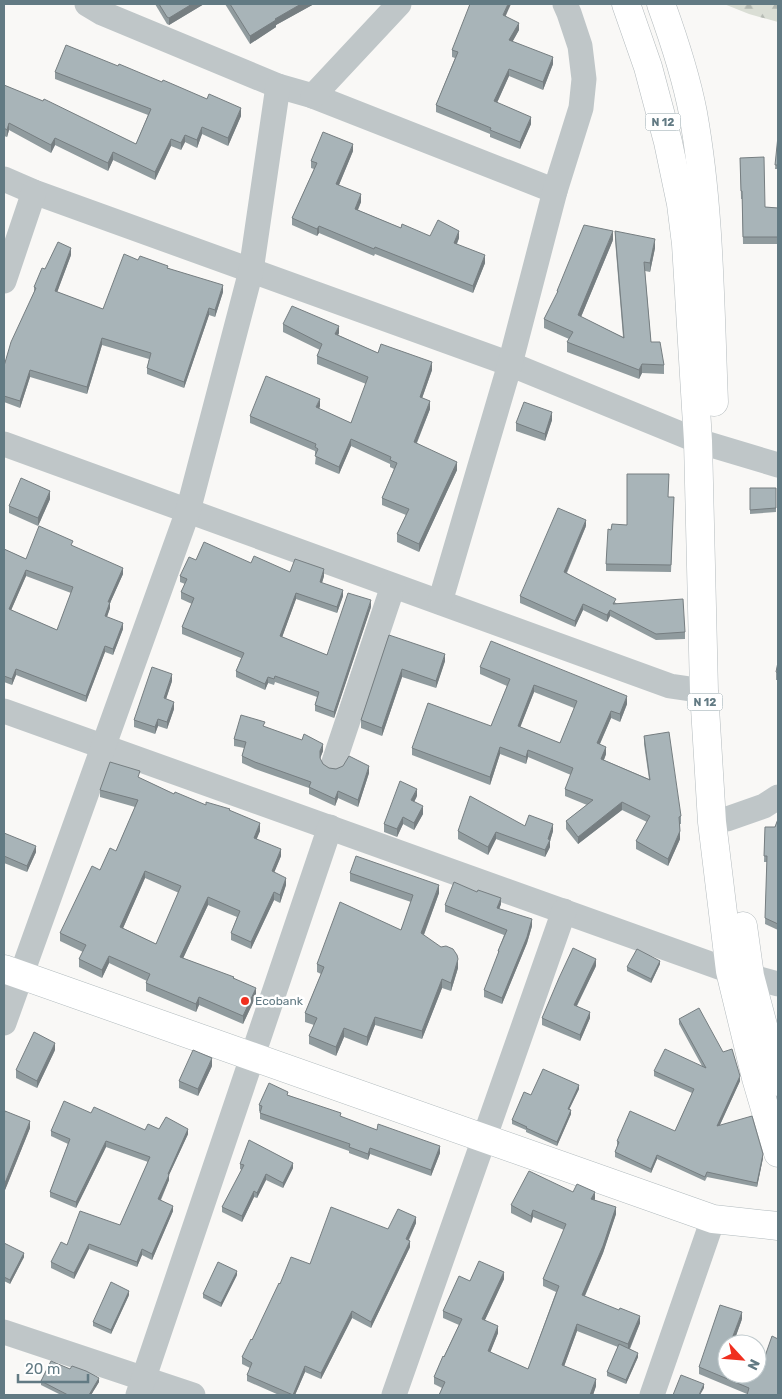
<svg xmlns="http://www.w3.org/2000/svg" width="782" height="1399" font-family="Rubik,sans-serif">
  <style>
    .forest { fill: url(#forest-firs) }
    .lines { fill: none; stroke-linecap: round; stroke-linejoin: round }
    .secondary-casing { stroke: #b1babd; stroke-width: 29 }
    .primary-casing { stroke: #b4bbbe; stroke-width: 29 }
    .street { stroke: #bfc6c8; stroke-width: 25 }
    .secondary { stroke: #fff; stroke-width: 28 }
    .primary { stroke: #fff; stroke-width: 28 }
    .wall { fill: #909b9e; fill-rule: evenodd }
    .shaded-wall { fill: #767e81 }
    .building { fill: #a8b4b8; stroke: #767e81; fill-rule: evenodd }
    .poi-dot { fill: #f02f1f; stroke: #fff; stroke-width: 2 }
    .labels { text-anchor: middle; stroke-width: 5; stroke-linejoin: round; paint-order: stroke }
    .shield { fill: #fff; stroke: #91a2a8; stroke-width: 1 }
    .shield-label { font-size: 11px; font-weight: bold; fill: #627a83 }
    .poi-label { font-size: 12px; fill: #627a83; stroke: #fff; text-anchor: start }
  </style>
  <defs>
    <pattern id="forest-firs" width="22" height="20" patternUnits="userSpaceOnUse" patternTransform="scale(1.25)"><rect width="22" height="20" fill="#daded5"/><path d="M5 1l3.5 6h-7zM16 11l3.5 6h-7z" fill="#b4b9b2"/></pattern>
  </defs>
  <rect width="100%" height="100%" fill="#f9f8f6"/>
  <polygon class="forest" points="724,4 778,4 778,22 749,14"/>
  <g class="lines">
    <defs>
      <polyline id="secondary" points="4,969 713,1219 778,1226"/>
      <g id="primary">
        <polyline points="626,4 648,67 668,142 681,204 686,244 698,441 704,691 712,822 730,971 756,1078 778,1153"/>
        <path d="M661,4C674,40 686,76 693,113C710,208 710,305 714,402"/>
        <polyline points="743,926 750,976 778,1082"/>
      </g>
    </defs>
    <use href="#secondary" class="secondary-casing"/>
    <use href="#primary" class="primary-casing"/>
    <g class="street">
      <polyline points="87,4 102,13 278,86 313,96 555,191"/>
      <polyline points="313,96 399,4"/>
      <polyline points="4,179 34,192 510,364 698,441 778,465"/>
      <polyline points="4,281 34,192"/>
      <polyline points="4,444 670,686 704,691"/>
      <polyline points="440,602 510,364 555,191 581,108 584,79 580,46 569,13 565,4"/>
      <polyline points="4,711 730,971 778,984"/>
      <polyline points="334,762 393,586"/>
      <polyline points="727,819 764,806 778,797"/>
      <polyline points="4,1023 188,511 251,271 278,86"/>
      <polyline points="4,1332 193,1395"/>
      <polyline points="138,1395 330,827"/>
      <polyline points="394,1395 564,911"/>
      <polyline points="652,1395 713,1219"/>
    </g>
    <use href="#secondary" class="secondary"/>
    <use href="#primary" class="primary"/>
  </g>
  <g class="wall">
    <polygon points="155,4 204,4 169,25 167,24"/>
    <polygon points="225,4 314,4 276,25 276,27 250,44"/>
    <polygon points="506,16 519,30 512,42 553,64 543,90 509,76 497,103 531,124 520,149 490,137 490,134 436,112 436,105 455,58 452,57 452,50"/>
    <polygon points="55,72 241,116 228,146 202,134 197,148 185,142 181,150 171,146 155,180 113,160 108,171 55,145 51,153 9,130 7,137 4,136 4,85 136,144 148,115 55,79"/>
    <polygon points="778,136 778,169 775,169"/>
    <polygon points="353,151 339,185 361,202 358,210 401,228 430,236 459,238 457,244 485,263 473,293 375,254 374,256 319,233 317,236 292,225 292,218 314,169 311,168 311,161"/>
    <polygon points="740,158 765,207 778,208 778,244 743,244 742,199 741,199"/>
    <polygon points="615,231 655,248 650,272 645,271 651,342 664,365 664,374 642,373 639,379 567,352 567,342 569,339 544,328 544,319 557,294 557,291 613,240 581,317 623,337 615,240"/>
    <polygon points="71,255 57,292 103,309 138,260 168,268 223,292 215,317 209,315 184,388 147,374 147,368 149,359 102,345 87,394 30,377 20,408 4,402 4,366 34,292 34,287 45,269"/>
    <polygon points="283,324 339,333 338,335 378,353 432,370 422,398 430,409 417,443 457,470 419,552 397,542 397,534 406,515 382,505 382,498 394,469 390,467 390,464 351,446 339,474 315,464 316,455 315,455 315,451 250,423 250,416 320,406 319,409 351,423 366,384 317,364 317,356 320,350 283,332"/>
    <polygon points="552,420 545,441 516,431 516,423"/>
    <polygon points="750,488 776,488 776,512 750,514"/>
    <polygon points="668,497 674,497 671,572 606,571 606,564 611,530 627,525"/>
    <polygon points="50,499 38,526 9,513 9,506"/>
    <polygon points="586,526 567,573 616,603 685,632 685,639 656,640 610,616 607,622 583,610 575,627 520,603 520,596"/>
    <path d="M73,546L123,574L110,603V608L107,617L123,629L113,655L105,652L86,702L16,675L12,685L4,682V549L26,559ZM26,576L71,593L57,630L11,610Z"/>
    <polygon points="196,560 251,563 290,572 324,576 322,583 343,596 337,613 296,599 282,637 327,655 371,607 334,718 315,711 315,705 317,697 275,682 274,685 268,683 265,690 236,677 236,671 241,658 182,634 182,627 192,604 181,599 181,592 185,584 180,582 180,576"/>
    <polygon points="389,635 445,661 436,688 402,677 382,736 361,728 361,720"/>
    <polygon points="778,662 778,680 776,680 776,672"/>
    <path d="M480,667L627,704L620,722L611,718L600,744L606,754L604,760L649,779L644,744V736L681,816V824H680V839L668,866L636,849V841L647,822L622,810L578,844L566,829V821L587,805L565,796V789L571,775L528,757L526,764L500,754L490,785L412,755V748L491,726L507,686L480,674ZM534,692L574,708L560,743L520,727Z"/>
    <polygon points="172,681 166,699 174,709 167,729 158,726 155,734 134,727 134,720"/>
    <polygon points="265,727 323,751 320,759 323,764 329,768 369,773 358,807 338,798 335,806 309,794 309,788 255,769 242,763 242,756 244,748 234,746 234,739"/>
    <path d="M140,778L174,794L206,805L230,811L260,831L256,839L281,856L274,872L286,885L280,903L274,900L251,949L231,940V933L237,917L208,905L183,958L234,978L256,996L243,1024L199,1005L196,1012L146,991V983L147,981L109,963L102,978L79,967V959L83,952L60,941V933L100,870L116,851L135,807L100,797V790ZM145,878L179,893L156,944L123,928Z"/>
    <polygon points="417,796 414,802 423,814 414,830 403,824 397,837 384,832 384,824"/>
    <polygon points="778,819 778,930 765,924 767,862 764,862 765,827 775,827"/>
    <polygon points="525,826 553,831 550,841 550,847 545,857 496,839 488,855 458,839 458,831"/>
    <polygon points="4,833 36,852 27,872 4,863"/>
    <polygon points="350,873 439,893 424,935 458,968 451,991 442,988 422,1039 375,1025 367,1046 344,1037 336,1056 309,1044 309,1036 314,1025 305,1022 305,1013 321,974 317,972 317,964 401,930 411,902 350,881"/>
    <polygon points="501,904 499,909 532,926 527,943 502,1004 484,997 484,990 498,955 498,951 504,935 445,912 445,905"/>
    <polygon points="660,964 651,983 627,971 627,967"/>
    <polygon points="596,966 577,1006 590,1018 580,1041 542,1025 542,1018"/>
    <polygon points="679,1019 723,1052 740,1081 720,1125 763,1158 757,1187 707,1177 705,1181 657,1159 651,1173 615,1157 615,1152 617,1146 617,1141 675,1131 692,1093 654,1076 654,1071 702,1066 679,1024"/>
    <polygon points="55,1050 37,1088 16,1078 16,1070"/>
    <polygon points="212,1066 198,1096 179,1088 179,1081"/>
    <polygon points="579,1089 569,1109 571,1114 557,1146 526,1132 526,1130 512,1124 512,1120 531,1095"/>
    <polygon points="288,1095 341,1117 440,1153 431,1176 370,1154 368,1160 349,1153 349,1151 260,1119 260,1112 259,1111 259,1105"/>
    <polygon points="91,1113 145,1130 159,1129 188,1134 169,1175 169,1180 161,1200 173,1211 152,1260 142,1255 137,1267 89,1249 74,1279 51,1268 51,1262 67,1245 120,1225 148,1162 106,1147 76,1208 50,1197 50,1192 68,1144 51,1136 51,1131"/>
    <polygon points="4,1115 30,1128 5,1190 4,1190"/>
    <polygon points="240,1164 293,1168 283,1188 266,1180 257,1198 254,1197 242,1222 222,1212 222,1207 242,1170 240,1169"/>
    <polygon points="573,1192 595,1199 594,1200 616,1214 603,1253 585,1296 640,1323 630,1349 638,1357 626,1384 607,1376 607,1372 618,1347 577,1331 564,1366 596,1386 593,1395 439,1395 442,1388 434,1384 434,1377 459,1325 443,1318 443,1311 470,1281 504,1279 485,1320 498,1333 490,1352 528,1369 556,1292 543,1286 543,1279 564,1230 533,1217 531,1223 511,1213 511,1205"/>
    <polygon points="416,1223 409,1240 410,1247 371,1328 352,1318 321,1379 305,1372 295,1395 279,1395 247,1381 247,1375 250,1368 242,1364 242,1357 252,1340 280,1284 388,1229"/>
    <polygon points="4,1243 24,1257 10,1284 4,1281"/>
    <polygon points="237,1275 221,1307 203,1298 203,1294"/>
    <polygon points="129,1295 111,1334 93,1326 93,1322"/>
    <polygon points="742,1319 733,1344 727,1344 727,1374 763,1362 778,1339 747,1394 699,1374 699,1367"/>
    <polygon points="70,1369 99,1382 91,1395 61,1395 41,1385 41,1381"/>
  </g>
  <g class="shaded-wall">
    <polygon points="192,4 204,4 169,25 169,18"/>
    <polygon points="301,4 314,4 276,25 276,27 250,44 250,36 275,19"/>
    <polygon points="508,4 511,4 503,22 503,15"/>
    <polygon points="519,23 519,30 509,48 509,40"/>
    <polygon points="553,57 553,64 543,90 543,82"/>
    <polygon points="509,69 509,76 494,109 494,101"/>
    <polygon points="241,108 241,116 228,146 228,138"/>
    <polygon points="531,117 531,124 520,149 520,142"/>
    <polygon points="9,123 9,130 7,137 7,130"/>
    <polygon points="202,127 202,134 197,148 197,140"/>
    <polygon points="185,135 185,142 181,150 181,143"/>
    <polygon points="55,138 55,145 51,153 51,145"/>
    <polygon points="171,139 171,146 155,180 155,172"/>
    <polygon points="353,144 353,151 336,192 336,184"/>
    <polygon points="113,152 113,160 108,171 108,163"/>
    <polygon points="361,194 361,202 355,216 355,209"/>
    <polygon points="319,226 319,233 317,236 317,229"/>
    <polygon points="459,231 459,238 454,250 454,243"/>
    <polygon points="613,231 613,240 578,324 578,315"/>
    <polygon points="655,239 655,248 650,272 650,263"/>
    <polygon points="71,248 71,255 55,298 55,291"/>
    <polygon points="485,255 485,263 473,293 473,286"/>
    <polygon points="223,285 223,292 215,317 215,310"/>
    <polygon points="209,308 209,315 184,388 184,382"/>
    <polygon points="339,326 339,333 335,342 335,334"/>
    <polygon points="102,338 102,345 87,394 87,387"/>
    <polygon points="432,362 432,370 420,404 420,397"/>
    <polygon points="642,364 642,373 639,379 639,370"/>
    <polygon points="30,370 30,377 20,408 20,401"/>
    <polygon points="320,399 320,406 316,415 316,407"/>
    <polygon points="430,401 430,409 414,449 414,442"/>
    <polygon points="552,412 552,420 545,441 545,434"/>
    <polygon points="351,439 351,446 339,474 339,467"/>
    <polygon points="457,462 457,470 419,552 419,544"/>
    <polygon points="50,491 50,499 38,526 38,518"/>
    <polygon points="586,520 586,526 564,578 564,572"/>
    <polygon points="123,568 123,574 110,603 110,608 105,622 105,616 108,602"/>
    <polygon points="324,569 324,576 320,589 320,582"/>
    <polygon points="26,570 26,576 9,615 9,609"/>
    <polygon points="343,590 343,596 337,613 337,607"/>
    <polygon points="296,593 296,599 280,643 280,636"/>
    <polygon points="371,600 371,607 334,718 334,712"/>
    <polygon points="583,604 583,610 575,627 575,621"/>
    <polygon points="610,610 610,616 607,622 607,615"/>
    <polygon points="123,623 123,629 113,655 113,649"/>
    <polygon points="105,646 105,652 86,702 86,696"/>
    <polygon points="445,654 445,661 436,688 436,681"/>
    <polygon points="16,669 16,675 12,685 12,679"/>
    <polygon points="402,669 402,677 382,736 382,728"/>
    <polygon points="172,674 172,681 164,705 164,698"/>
    <polygon points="268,677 268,683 265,690 265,684"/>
    <polygon points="534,685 534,692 518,733 518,726"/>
    <polygon points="627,696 627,704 620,722 620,714"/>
    <polygon points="174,702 174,709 167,729 167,722"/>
    <polygon points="611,711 611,718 597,750 597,743"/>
    <polygon points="158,719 158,726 155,734 155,727"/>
    <polygon points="323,744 323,751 320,758 320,751"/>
    <polygon points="500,747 500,754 490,785 490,777"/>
    <polygon points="606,747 606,754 601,767 601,759"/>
    <polygon points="528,750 528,757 526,764 526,757"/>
    <polygon points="369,766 369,773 358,807 358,800"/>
    <polygon points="417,789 417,796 411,808 411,800"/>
    <polygon points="338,791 338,798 335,806 335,799"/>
    <polygon points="622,802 622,810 578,844 578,837"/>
    <polygon points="423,806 423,814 414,830 414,823"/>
    <polygon points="403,817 403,824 397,837 397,829"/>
    <polygon points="260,823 260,831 254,846 254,838"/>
    <polygon points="553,824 553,831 550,841 550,847 545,857 545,850 548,839"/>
    <polygon points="680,831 680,839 668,866 668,859"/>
    <polygon points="496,832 496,839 488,855 488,847"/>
    <polygon points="36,846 36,852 27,872 27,866"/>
    <polygon points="281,849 281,856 272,878 272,871"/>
    <polygon points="145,871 145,878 120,935 120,927"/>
    <polygon points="286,878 286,885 280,903 280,895"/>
    <polygon points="439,885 439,893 421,942 421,933"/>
    <polygon points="274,892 274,900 251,949 251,942"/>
    <polygon points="208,897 208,905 180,965 180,957"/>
    <polygon points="501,898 501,904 497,915 497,908"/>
    <polygon points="532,919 532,926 527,943 502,1004 502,998"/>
    <polygon points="109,956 109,963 102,978 102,970"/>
    <polygon points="458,959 458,968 451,991 451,983"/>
    <polygon points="596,959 596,966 574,1011 574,1005"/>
    <polygon points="660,961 660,964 651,983 651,979"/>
    <polygon points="442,979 442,988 422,1039 422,1031"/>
    <polygon points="256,988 256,996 243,1024 243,1016"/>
    <polygon points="199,997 199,1005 196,1012 196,1004"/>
    <polygon points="590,1012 590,1018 580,1041 580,1035"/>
    <polygon points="375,1017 375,1025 367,1046 367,1037"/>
    <polygon points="344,1028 344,1037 336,1056 336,1047"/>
    <polygon points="55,1043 55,1050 37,1088 37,1081"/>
    <polygon points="212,1058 212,1066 198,1096 198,1089"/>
    <polygon points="740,1076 740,1081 717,1131 717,1126"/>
    <polygon points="579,1085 579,1089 568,1112 568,1109"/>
    <polygon points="571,1110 571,1114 557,1146 557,1142"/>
    <polygon points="30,1121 30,1128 5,1190 5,1183"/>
    <polygon points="188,1129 188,1134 169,1175 169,1180 158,1205 158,1199 168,1174"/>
    <polygon points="106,1141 106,1147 76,1208 76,1202"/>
    <polygon points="440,1146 440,1153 431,1176 431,1170"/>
    <polygon points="370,1148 370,1154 368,1160 368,1154"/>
    <polygon points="763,1154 763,1158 757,1187 757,1183"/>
    <polygon points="657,1155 657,1159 651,1173 651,1169"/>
    <polygon points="293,1163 293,1168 283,1188 283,1183"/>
    <polygon points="266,1174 266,1180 257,1198 257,1193"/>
    <polygon points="254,1191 254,1197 242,1222 242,1216"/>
    <polygon points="595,1192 595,1199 591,1206 591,1199"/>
    <polygon points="173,1206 173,1211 152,1260 152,1254"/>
    <polygon points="616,1207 616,1214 603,1253 582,1302 582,1295"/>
    <polygon points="533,1210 533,1217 531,1223 531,1216"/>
    <polygon points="416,1217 416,1223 406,1245 406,1239"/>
    <polygon points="410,1241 410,1247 371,1328 371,1322"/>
    <polygon points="89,1244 89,1249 74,1279 74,1273"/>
    <polygon points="142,1249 142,1255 137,1267 137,1262"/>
    <polygon points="24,1253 24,1257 10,1284 10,1280"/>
    <polygon points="237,1271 237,1275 221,1307 221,1303"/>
    <polygon points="504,1272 504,1279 482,1326 482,1319"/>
    <polygon points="129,1291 129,1295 111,1334 111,1330"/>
    <polygon points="352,1311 352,1318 321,1379 321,1373"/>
    <polygon points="742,1312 742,1319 733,1344 730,1344"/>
    <polygon points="640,1316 640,1323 628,1352 628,1344"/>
    <polygon points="577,1324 577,1331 562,1372 562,1365"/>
    <polygon points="498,1326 498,1333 488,1358 488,1351"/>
    <polygon points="638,1353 638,1357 626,1384 626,1380"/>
    <polygon points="305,1366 305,1372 295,1395 293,1395"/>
    <polygon points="99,1378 99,1382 91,1395 89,1395"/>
    <polygon points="596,1379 596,1386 593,1395 590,1395"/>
    <polygon points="704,1384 704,1388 700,1395 699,1395"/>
  </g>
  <g class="building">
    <polygon points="159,4 192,4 169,18 167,17"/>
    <polygon points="230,4 301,4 275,19 276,20 250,36"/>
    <polygon points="470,4 508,4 503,15 519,23 509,40 553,57 543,82 509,69 494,101 531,117 520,142 490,130 491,128 436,105 458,52 452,50"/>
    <polygon points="66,45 118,66 119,64 162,82 163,80 207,99 209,94 241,108 228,138 202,127 197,140 185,135 181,143 171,139 155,172 113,152 108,163 55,138 51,145 9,123 7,130 4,128 4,85 43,101 44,99 136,144 151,109 55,72"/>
    <polygon points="323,132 353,144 336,184 361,194 355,209 401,228 402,224 430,236 438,220 459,231 454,243 485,255 473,286 375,247 374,249 319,226 317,229 292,218 317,163 311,161"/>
    <polygon points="778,136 778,165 775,165"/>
    <polygon points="764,157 765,207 778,208 778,237 743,237 742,191 741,191 740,158"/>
    <polygon points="584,225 613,231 578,315 624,338 615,231 655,239 650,263 644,262 651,342 660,342 664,365 642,364 639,370 567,342 573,332 544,319 558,291 557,291"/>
    <polygon points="58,242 71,248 55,291 103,309 124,254 138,260 140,256 168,266 167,268 223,285 215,310 209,308 184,382 147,368 151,353 102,338 87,387 30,370 20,401 4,396 4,366 11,342 36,288 34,287 42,268 45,269"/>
    <polygon points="292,306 339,326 335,334 378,353 381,344 432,362 420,397 430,401 414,442 457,462 419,544 397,534 409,509 382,498 397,463 390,460 391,457 351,439 339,467 315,456 318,449 315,447 316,444 250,416 266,376 320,399 316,407 351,423 368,377 317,356 322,344 283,324"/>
    <polygon points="524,402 552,412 545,434 516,423"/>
    <polygon points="627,474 669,474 668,497 674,497 671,565 606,564 608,529 611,530 612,524 627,525"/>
    <polygon points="21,478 50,491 38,518 9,506"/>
    <polygon points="750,488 776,488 776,508 750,510"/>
    <polygon points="558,508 586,520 564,572 616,599 613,604 683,599 685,632 656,634 610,610 607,615 583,604 575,621 520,596"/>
    <path d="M39,526L73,541L71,545L123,568L108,602H110L105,616L123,623L113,649L105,646L86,696L16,669L12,679L4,676V549L26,559ZM26,570L73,587L57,630L9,609Z"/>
    <polygon points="204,542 251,563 254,556 290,572 295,559 324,569 320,582 343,590 337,607 296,593 280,636 327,655 348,593 371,600 334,712 315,705 319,692 275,676 274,679 268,677 265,684 236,671 244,653 182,627 194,598 181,592 187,579 180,576 189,557 196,560"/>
    <polygon points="389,635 445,654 436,681 402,669 382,728 361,720"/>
    <path d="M491,641L627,696L620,714L611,711L597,743L606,747L601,759L650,780L644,736L669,732L681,816L679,817L680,831L668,859L636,841L650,816L622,802L578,837L566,821L593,800L565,789L573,768L528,750L526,757L500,747L490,777L412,748L428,703L491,726L510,679L480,667ZM534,685L577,701L560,743L518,726Z"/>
    <polygon points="778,662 778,673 776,672"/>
    <polygon points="152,667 172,674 164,698 174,702 167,722 158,719 155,727 134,720"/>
    <polygon points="241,715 265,722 263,726 302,740 304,734 323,744 320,751 320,758 323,764 329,768 336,769 343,766 349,756 369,766 358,800 338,791 335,799 309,787 311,782 255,762 242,756 246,742 234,739"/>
    <path d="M110,762L140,771L138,777L174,794L175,792L206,805V802L230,809L229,810L260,823L254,838L281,849L272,871L286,878L280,895L274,892L251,942L231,933L240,911L208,897L180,957L234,977L233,978L256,988L243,1016L199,997L196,1004L146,983L150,974L109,956L102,970L79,959L86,945L60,933L92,866L100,870L110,848L116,851L138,800L100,790ZM145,871L181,886L156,944L120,927Z"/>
    <polygon points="400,781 417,789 411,800 423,806 414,823 403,817 397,829 384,824"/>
    <polygon points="470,796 525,826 529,815 553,824 548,839 550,840 545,850 496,832 488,847 458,831"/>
    <polygon points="778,819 778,924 765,918 767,856 764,856 765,827 775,827"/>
    <polygon points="4,833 36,846 27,866 4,856"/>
    <polygon points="356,856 439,885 421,933 441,947 446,946 453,949 457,955 458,959 451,983 442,979 422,1031 375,1017 367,1037 344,1028 336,1047 309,1036 317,1018 305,1013 324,967 317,964 340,902 401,930 413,895 350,873"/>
    <polygon points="454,882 477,892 478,890 501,898 497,908 532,919 527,937 502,998 484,990 499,951 498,951 507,930 445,905"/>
    <polygon points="573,948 596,959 574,1005 590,1012 580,1035 542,1018 559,978"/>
    <polygon points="637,949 660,961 651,979 627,967"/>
    <polygon points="699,1008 723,1052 732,1049 740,1076 717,1126 752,1116 763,1154 757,1183 707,1172 705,1177 657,1155 651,1169 615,1152 619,1142 617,1141 630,1111 675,1131 694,1089 654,1071 665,1049 706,1068 679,1019"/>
    <polygon points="34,1032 55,1043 37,1081 16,1070"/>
    <polygon points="193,1050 212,1058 198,1089 179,1081"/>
    <polygon points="543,1069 579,1085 568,1109 571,1110 557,1142 526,1128 527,1127 512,1120 524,1092 531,1095"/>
    <polygon points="269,1083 288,1092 287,1095 341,1113 340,1116 377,1130 378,1124 440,1146 431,1170 370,1148 368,1154 349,1147 350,1144 260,1113 262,1106 259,1105"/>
    <polygon points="64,1101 91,1113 94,1107 145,1130 148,1124 159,1129 166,1117 188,1129 168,1174 169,1175 158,1199 173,1206 152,1254 142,1249 137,1262 89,1244 74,1273 51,1262 61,1242 67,1245 80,1211 120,1225 150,1157 106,1141 76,1202 50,1192 70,1139 51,1131"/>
    <polygon points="5,1111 30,1121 5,1183 4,1182 4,1115"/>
    <polygon points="249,1140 293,1163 283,1183 266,1174 257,1193 254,1191 242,1216 222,1207 244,1165 240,1164"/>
    <polygon points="529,1171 573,1192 577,1184 595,1192 591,1199 616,1207 603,1246 582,1295 619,1310 620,1308 640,1316 628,1344 577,1324 562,1365 596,1379 590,1395 439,1395 445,1382 434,1377 443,1356 444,1357 462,1319 443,1311 459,1276 470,1281 479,1261 504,1272 482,1319 498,1326 488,1351 528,1369 559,1286 543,1279 566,1224 533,1210 531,1216 511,1205"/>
    <polygon points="331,1207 388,1229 398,1209 416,1217 406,1239 410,1241 371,1322 352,1311 321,1373 305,1366 293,1395 247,1375 252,1363 242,1357 251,1339 252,1340 279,1283 280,1284 291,1257 310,1264"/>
    <polygon points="4,1243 24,1253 10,1280 4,1277"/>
    <polygon points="218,1262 237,1271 221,1303 203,1294"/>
    <polygon points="111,1282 129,1291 111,1330 93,1322"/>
    <polygon points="720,1305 742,1312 730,1344 727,1344 727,1374 757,1374 757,1360 763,1362 772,1336 778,1339 778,1395 747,1395 749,1388 699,1367"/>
    <polygon points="619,1344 638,1353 626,1380 607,1372"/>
    <polygon points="51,1361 70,1369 72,1366 86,1371 99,1378 89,1395 68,1395 41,1381"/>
    <polygon points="681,1375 704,1384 699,1395 673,1395"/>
  </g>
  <circle class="poi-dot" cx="245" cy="1001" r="5"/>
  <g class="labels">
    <g class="shield">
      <rect x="645.5" y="113.5" width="35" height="17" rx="4"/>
      <rect x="687.5" y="693.5" width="35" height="17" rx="4"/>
    </g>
    <g class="shield-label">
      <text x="663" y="126">N 12</text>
      <text x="705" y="706">N 12</text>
    </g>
    <g class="poi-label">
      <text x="255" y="1005">Ecobank</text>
    </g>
  </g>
  <rect width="782" height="1399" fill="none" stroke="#627a83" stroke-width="10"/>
  <g transform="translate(742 1359) rotate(116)"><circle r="24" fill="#ffffff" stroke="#c0cacd"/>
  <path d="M0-4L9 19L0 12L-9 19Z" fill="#f02f1f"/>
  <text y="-8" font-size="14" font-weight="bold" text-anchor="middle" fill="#627a83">N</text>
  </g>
  <path d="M18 1374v8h70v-8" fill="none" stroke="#627a83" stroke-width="2.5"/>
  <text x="25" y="1374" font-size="15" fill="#627a83" stroke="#ffffff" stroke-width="4" paint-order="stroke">20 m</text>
</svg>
